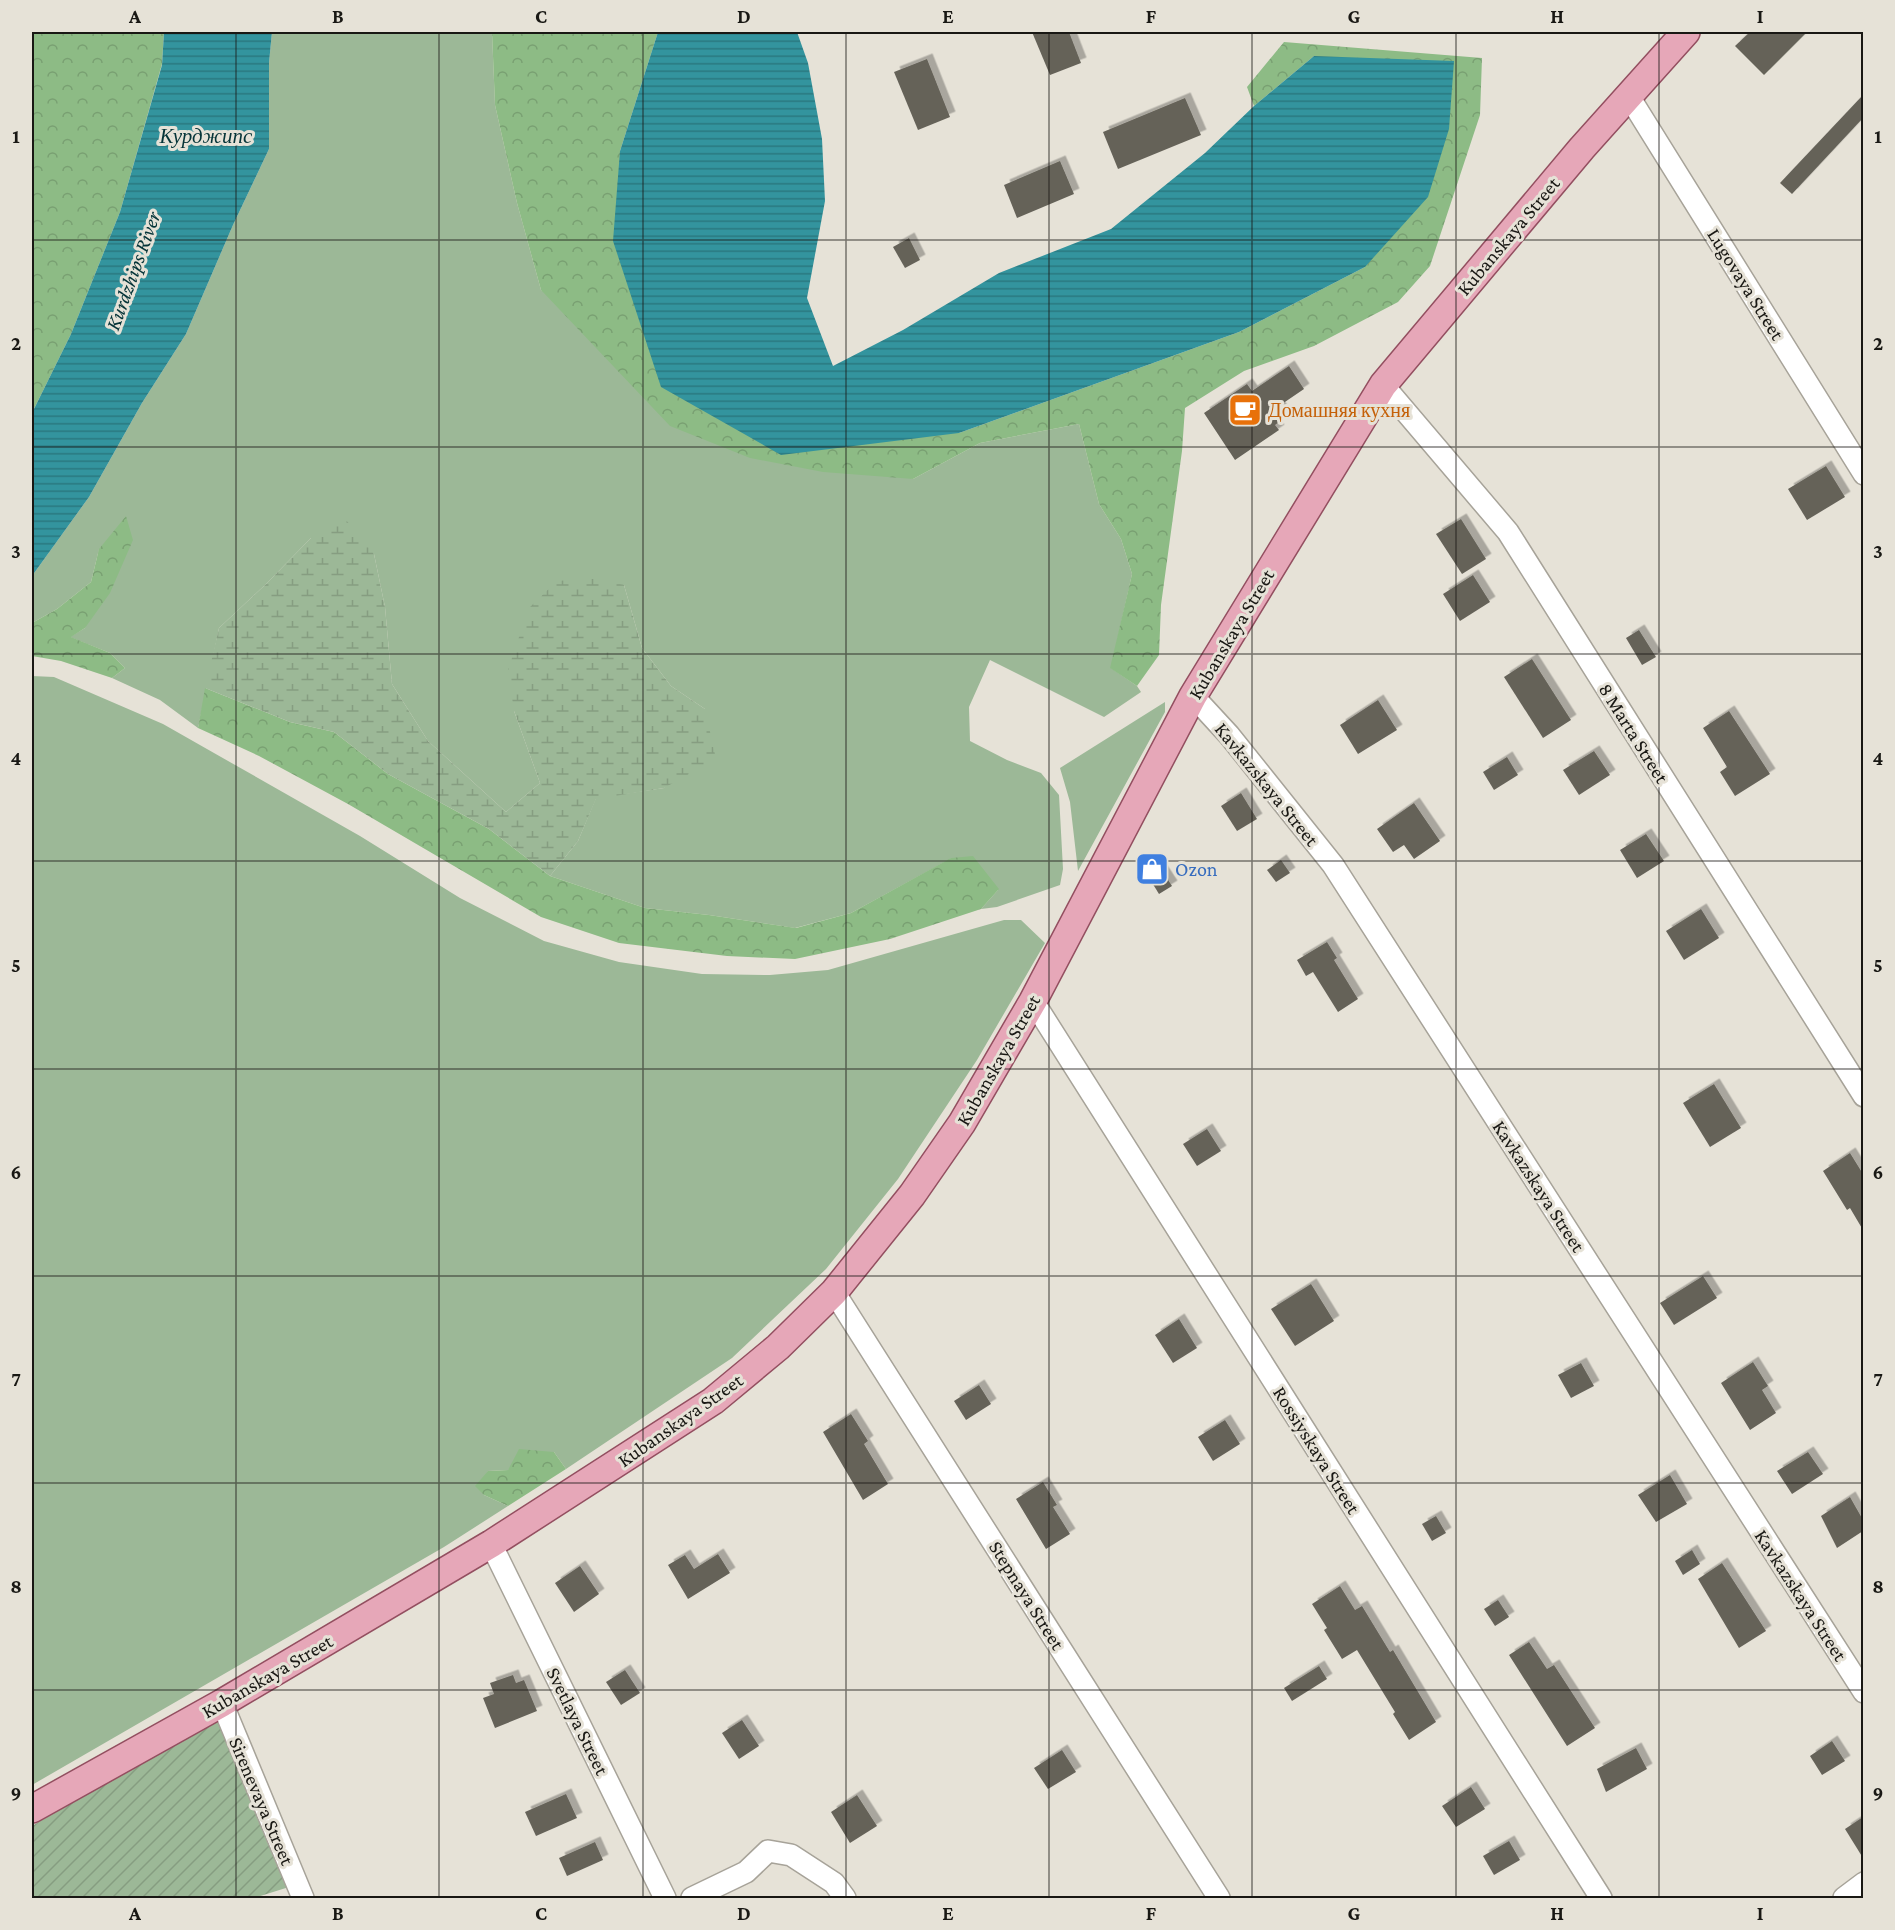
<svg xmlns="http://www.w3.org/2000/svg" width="1895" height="1930" font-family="'Crimson Pro',serif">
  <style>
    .grass { fill: #9cb897 }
    .forest { fill: url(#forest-crowns) }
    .wetland { fill: url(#wetland-marsh) }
    .garden { fill: url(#garden-furrows) }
    .water { fill: url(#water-rules) }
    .building { fill: #656259; filter: url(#shadow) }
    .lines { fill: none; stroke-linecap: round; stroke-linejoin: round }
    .minor-casing { stroke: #a7a399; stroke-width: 24 }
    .major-casing { stroke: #934f60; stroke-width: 30 }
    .minor { stroke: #fff; stroke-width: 21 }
    .major { stroke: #e6a7b8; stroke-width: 27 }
    .grid { fill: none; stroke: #191814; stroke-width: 1.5; stroke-opacity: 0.55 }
    .labels { text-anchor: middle; stroke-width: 6; stroke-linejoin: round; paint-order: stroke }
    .street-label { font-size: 20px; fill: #191814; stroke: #e6e2d7 }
    .food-label { font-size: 20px; fill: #c56008; stroke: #e6e2d7; text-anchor: start }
    .shop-label { font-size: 20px; fill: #366cbe; stroke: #e6e2d7; text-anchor: start }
    .water-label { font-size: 21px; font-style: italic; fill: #053438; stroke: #e6e2d7 }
    .neatline { fill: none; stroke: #191814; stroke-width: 2 }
    .grid-label { font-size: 20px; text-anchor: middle; font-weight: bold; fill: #191814 }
  </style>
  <defs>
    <pattern id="forest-crowns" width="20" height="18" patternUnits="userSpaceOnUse" patternTransform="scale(1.5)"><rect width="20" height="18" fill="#8dbb85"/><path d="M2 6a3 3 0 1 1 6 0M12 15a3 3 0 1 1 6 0" fill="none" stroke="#79a072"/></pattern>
    <pattern id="wetland-marsh" width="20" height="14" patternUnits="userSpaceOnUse" patternTransform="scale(1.5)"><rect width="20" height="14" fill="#9cb897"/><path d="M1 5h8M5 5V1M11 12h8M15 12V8" fill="none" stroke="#869d81"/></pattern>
    <pattern id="garden-furrows" width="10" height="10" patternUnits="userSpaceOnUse" patternTransform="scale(1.5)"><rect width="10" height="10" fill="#9cb897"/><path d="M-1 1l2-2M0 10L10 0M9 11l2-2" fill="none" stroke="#869d81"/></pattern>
    <pattern id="water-rules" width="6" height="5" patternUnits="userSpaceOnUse" patternTransform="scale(1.5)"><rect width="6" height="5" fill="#33949e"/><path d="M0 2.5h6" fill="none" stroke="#2a7880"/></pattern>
    <filter id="shadow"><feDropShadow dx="5.5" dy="-5.5" stdDeviation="0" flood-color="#0004"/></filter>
  </defs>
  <rect width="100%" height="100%" fill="#e6e2d7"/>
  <g class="grass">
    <polygon points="272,32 492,32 495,105 517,203 541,290 913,479 980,443 1079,424 1099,504 1121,539 1132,574 1111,668 1137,686 1141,692 1104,717 990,660 969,707 970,741 1007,760 1041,773 1059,795 1063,869 1060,885 997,907 981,909 998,890 952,858 851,913 795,928 709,915 645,908 550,876 578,841 596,798 664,788 705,709 671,686 642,648 624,585 514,711 540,783 506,812 428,741 392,684 385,607 374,554 311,538 266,584 219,628 198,728 160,700 112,678 125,668 110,653 70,637 85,628 99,549 91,582 57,609 32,623 32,576 89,497 142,403 186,334 233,225 269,149 269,63"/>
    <polygon points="32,676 54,677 163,724 360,836 460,898 544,941 619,962 702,974 770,975 828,970 1004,920 1021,920 1045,943 977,1060 898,1179 826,1269 732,1358 566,1469 554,1452 508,1470 488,1471 484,1495 508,1506 444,1547 32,1785"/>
    <polygon points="1165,702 1165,712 1078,871 1070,802 1060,768"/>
  </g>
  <g class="forest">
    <polygon points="32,32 164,32 162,64 120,212 71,334 32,413"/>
    <polygon points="492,32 658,32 620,151 661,387 959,433 1239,332 1365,267 1314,56 1254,106 1247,87 1284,42 1482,58 1480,115 1430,266 1398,302 1314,346 1244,371 1185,408 1182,451 1161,605 1159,655 1137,686 1110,668 1132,574 1121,539 1099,504 1079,424 980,443 913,479 823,472 750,458 670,426 541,290 517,203 495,105"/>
    <polygon points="126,516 133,540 110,593 85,628 71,637 110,653 125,668 112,678 61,661 32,656 32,623 57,609 91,582 99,549"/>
    <polygon points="205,688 290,722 334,732 388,774 489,829 550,876 645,908 709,915 796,928 851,913 951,858 973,856 999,889 981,909 890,939 795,959 727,956 619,943 541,917 348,804 259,756 198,728"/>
    <polygon points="519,1449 554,1452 566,1469 508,1506 484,1495 475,1486 488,1471 508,1470"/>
  </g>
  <polygon class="wetland" points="346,520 374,554 385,607 392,684 428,741 506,812 540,783 514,711 508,669 529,608 557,581 597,578 624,585 642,648 671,686 705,709 716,759 664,788 596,799 578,841 550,876 489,829 388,774 334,732 290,722 205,688 219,628 266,584 311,538"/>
  <polygon class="garden" points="219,1715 260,1822 289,1887 254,1898 32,1898 32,1826"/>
  <g class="water">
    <polygon points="164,32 272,32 269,63 269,149 233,225 186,334 142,403 89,497 32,576 32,413 71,334 120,212 162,65"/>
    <polygon points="658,32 797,32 808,63 822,139 825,201 807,298 833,366 903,330 999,273 1111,229 1205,153 1254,106 1314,56 1454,61 1449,129 1428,197 1365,267 1239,332 959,433 781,455 661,387 613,241 620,151"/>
  </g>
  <g class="building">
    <polygon points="1032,32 1069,32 1081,63 1050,75"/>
    <polygon points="1750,32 1807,32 1764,75 1735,46"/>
    <polygon points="927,59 950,117 918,130 894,72"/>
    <polygon points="1863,95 1863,118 1792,194 1780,183"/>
    <polygon points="1185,98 1201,135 1118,169 1103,132"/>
    <polygon points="1060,161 1074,194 1017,218 1004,185"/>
    <polygon points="909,238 920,260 905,268 893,247"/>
    <polygon points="1289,366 1304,389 1279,406 1286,417 1275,425 1279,430 1235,460 1204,413 1247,384 1252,391"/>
    <polygon points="1826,466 1845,497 1807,520 1788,489"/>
    <polygon points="1461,519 1486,559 1462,574 1436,534"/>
    <polygon points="1473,575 1490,602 1460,621 1443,594"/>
    <polygon points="1639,630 1656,657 1642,665 1626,638"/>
    <polygon points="1532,659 1571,720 1543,738 1504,677"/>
    <polygon points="1378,700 1397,730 1358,754 1340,725"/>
    <polygon points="1729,711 1770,774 1735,796 1720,772 1727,767 1703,728"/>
    <polygon points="1594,751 1610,775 1579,795 1563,770"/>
    <polygon points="1507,757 1518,775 1494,790 1483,772"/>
    <polygon points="1241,793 1257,819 1237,831 1221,806"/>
    <polygon points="1414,803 1440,841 1414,859 1404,845 1393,852 1377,829"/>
    <polygon points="1646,834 1664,861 1637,878 1620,850"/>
    <polygon points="1155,860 1172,886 1159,894 1143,868"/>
    <polygon points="1281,860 1290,873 1276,882 1267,870"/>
    <polygon points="1701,909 1719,938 1684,960 1666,931"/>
    <polygon points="1327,942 1337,958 1334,960 1358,999 1338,1012 1313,972 1306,976 1297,960"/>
    <polygon points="1714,1084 1741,1128 1710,1147 1683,1103"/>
    <polygon points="1207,1129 1221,1151 1197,1166 1183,1144"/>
    <polygon points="1850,1153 1863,1174 1863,1230 1850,1208 1847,1210 1823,1171"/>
    <polygon points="1703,1276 1717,1298 1674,1325 1660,1303"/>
    <polygon points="1311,1284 1334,1321 1295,1346 1271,1309"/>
    <polygon points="1179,1319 1197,1348 1173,1363 1155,1335"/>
    <polygon points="1753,1362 1768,1386 1762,1390 1776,1413 1750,1430 1721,1383"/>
    <polygon points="1581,1363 1594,1386 1571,1398 1558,1375"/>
    <polygon points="979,1385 991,1404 966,1420 954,1401"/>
    <polygon points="851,1414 868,1441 864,1444 888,1484 863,1500 823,1432"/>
    <polygon points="1225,1420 1240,1444 1213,1461 1198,1437"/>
    <polygon points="1808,1452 1823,1474 1792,1494 1777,1471"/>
    <polygon points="1670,1475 1687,1504 1656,1522 1638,1495"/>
    <polygon points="1043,1482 1057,1505 1053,1507 1070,1534 1046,1549 1016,1499"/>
    <polygon points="1850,1497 1863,1520 1863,1531 1837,1548 1821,1516"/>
    <polygon points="1436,1516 1446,1533 1432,1541 1422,1524"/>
    <polygon points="1692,1550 1700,1564 1683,1575 1675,1561"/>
    <polygon points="718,1554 730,1573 688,1599 668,1565 685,1555 694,1569"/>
    <polygon points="1722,1563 1766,1631 1739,1648 1698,1579"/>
    <polygon points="580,1566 599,1594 574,1612 555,1583"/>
    <polygon points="1340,1586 1355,1610 1362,1606 1390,1652 1393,1650 1436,1722 1409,1740 1393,1714 1395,1712 1357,1650 1342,1659 1324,1630 1327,1628 1312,1604"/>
    <polygon points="1498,1600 1509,1617 1495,1626 1484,1609"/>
    <polygon points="1529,1642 1547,1669 1554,1665 1595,1728 1567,1746 1509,1655"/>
    <polygon points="1319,1666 1327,1679 1292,1701 1284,1688"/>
    <polygon points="625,1670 640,1693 621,1705 606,1682"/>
    <polygon points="513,1675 516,1683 524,1680 537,1711 495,1728 483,1698 494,1694 490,1683"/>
    <polygon points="742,1720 759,1746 739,1759 722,1733"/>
    <polygon points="1832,1741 1845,1761 1822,1775 1810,1756"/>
    <polygon points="1636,1748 1647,1769 1606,1792 1597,1769"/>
    <polygon points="1062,1750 1076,1772 1048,1789 1034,1768"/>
    <polygon points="1471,1787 1485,1809 1456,1827 1442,1806"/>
    <polygon points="566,1794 577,1818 536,1836 525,1812"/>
    <polygon points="857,1795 877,1826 850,1843 831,1812"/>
    <polygon points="1863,1817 1863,1858 1845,1829"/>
    <polygon points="1509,1841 1520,1860 1494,1875 1483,1856"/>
    <polygon points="595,1842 603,1860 567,1876 559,1858"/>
  </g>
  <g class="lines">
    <defs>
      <g id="minor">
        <polyline points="1628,95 1864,474"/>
        <polyline points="1383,385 1508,532 1864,1096"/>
        <polyline points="1193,696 1229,735 1333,865 1864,1692"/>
        <polyline points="1033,1001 1601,1898"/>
        <polyline points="834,1292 1219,1898"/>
        <polyline points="491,1544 665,1898"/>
        <polyline points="222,1703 303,1898"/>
        <polyline points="692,1898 746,1872 768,1851 791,1855 834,1883 845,1898"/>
        <polyline points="1844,1898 1864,1883"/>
      </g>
      <polyline id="major" points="32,1809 222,1703 491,1544 713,1401 778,1347 834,1292 912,1195 962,1123 1033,1001 1193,696 1383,385 1582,148 1686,32"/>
    </defs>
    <use href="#minor" class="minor-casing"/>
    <use href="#major" class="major-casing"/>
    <use href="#minor" class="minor"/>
    <use href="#major" class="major"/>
  </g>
  <path class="grid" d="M236,32V1898M439,32V1898M643,32V1898M846,32V1898M1049,32V1898M1252,32V1898M1456,32V1898M1659,32V1898M32,240H1864M32,447H1864M32,654H1864M32,861H1864M32,1069H1864M32,1276H1864M32,1483H1864M32,1690H1864"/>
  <defs>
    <symbol id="cafe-square" viewBox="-11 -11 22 22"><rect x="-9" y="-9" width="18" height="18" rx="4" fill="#e8710a" stroke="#e6e2d7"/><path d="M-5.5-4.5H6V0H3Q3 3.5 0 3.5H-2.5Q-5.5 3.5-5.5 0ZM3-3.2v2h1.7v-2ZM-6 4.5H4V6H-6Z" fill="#fff"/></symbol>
    <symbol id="shop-square" viewBox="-11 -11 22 22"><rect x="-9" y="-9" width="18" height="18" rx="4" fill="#3f7fe0" stroke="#e6e2d7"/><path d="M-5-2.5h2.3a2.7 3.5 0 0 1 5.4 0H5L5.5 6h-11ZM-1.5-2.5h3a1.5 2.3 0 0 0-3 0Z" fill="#fff"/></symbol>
  </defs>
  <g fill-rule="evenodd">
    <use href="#cafe-square" x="1226" y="391" width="38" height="38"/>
    <use href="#shop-square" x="1133" y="850" width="38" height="38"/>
  </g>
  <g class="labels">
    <g class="street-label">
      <text transform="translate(1508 236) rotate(-50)" y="7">Kubanskaya Street</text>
      <text transform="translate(1746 284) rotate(58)" y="7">Lugovaya Street</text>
      <text transform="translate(1231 634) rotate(-59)" y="7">Kubanskaya Street</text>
      <text transform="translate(1634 733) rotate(58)" y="7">8 Marta Street</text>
      <text transform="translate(1267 784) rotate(51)" y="7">Kavkazskaya Street</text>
      <text transform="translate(998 1060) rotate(-60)" y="7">Kubanskaya Street</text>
      <text transform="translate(1539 1186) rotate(57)" y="7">Kavkazskaya Street</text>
      <text transform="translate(680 1420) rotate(-35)" y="7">Kubanskaya Street</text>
      <text transform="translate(1317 1450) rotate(58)" y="7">Rossiyskaya Street</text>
      <text transform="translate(1027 1595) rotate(58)" y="7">Stepnaya Street</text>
      <text transform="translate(1801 1595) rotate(57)" y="7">Kavkazskaya Street</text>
      <text transform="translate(267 1676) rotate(-30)" y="7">Kubanskaya Street</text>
      <text transform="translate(578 1721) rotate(64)" y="7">Svetlaya Street</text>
      <text transform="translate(262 1801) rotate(67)" y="7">Sirenevaya Street</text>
    </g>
    <g class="food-label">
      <text x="1268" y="417">Домашняя кухня</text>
    </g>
    <g class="shop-label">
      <text x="1175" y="876">Ozon</text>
    </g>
    <g class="water-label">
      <text x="206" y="143">Курджипс</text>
      <text transform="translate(133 271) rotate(-70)" y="7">Kurdzhips River</text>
    </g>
  </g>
  <rect width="1895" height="1930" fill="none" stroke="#e6e2d7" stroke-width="66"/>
  <rect x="33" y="33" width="1829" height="1864" class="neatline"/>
  <g class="grid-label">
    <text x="135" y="23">A</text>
    <text x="338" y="23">B</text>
    <text x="541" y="23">C</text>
    <text x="744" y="23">D</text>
    <text x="948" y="23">E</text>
    <text x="1151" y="23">F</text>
    <text x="1354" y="23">G</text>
    <text x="1557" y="23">H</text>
    <text x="1760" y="23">I</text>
    <text x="16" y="143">1</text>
    <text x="1878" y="143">1</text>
    <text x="16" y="350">2</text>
    <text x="1878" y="350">2</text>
    <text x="16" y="558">3</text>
    <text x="1878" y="558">3</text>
    <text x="16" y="765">4</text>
    <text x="1878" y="765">4</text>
    <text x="16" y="972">5</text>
    <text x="1878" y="972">5</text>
    <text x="16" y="1179">6</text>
    <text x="1878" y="1179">6</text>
    <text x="16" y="1386">7</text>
    <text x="1878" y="1386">7</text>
    <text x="16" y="1593">8</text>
    <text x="1878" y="1593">8</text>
    <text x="16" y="1800">9</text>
    <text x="1878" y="1800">9</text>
    <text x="135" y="1920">A</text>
    <text x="338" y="1920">B</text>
    <text x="541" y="1920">C</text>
    <text x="744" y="1920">D</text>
    <text x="948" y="1920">E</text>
    <text x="1151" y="1920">F</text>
    <text x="1354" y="1920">G</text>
    <text x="1557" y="1920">H</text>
    <text x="1760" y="1920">I</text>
  </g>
</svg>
